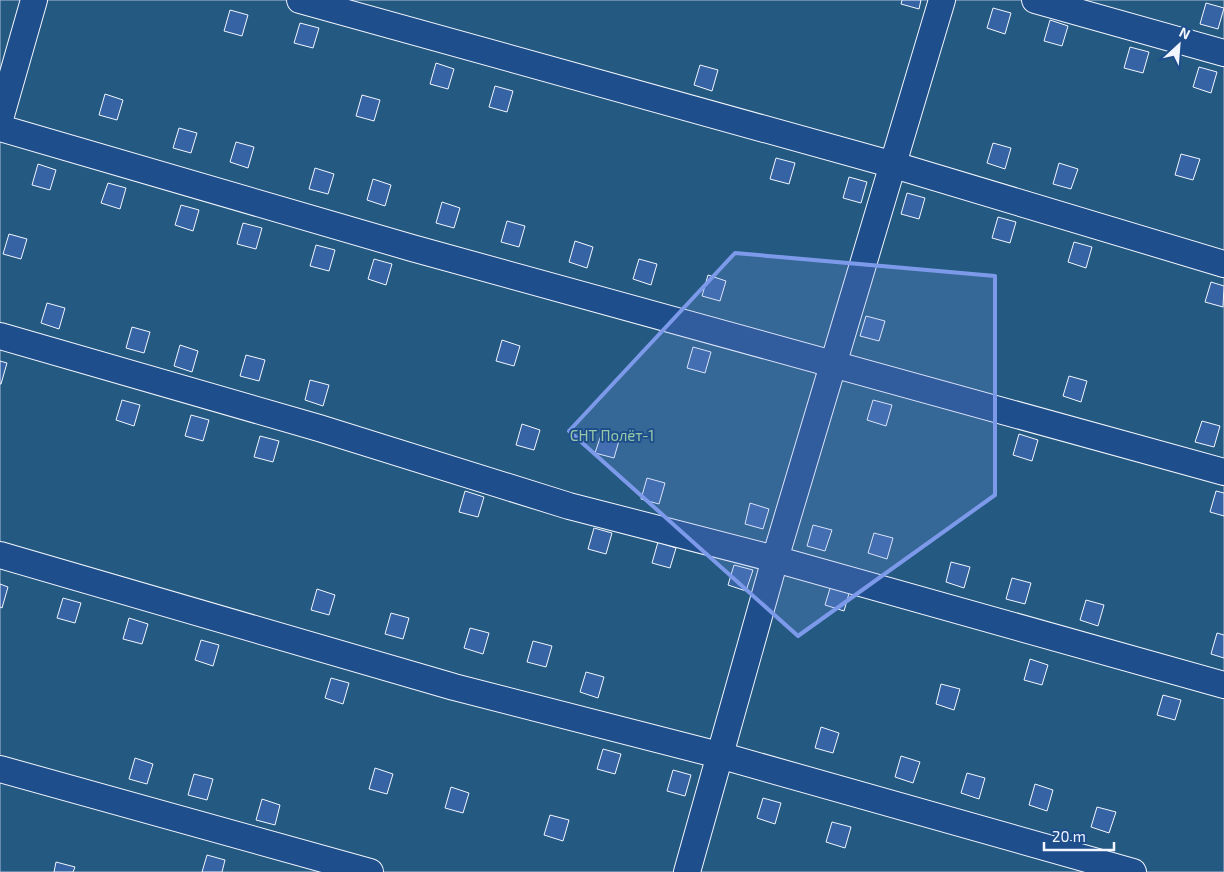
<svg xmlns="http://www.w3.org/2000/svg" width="1224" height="872" font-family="'Exo 2',sans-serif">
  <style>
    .green { fill: #245a82; stroke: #a8bbd7 }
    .building { fill: #3563a3; stroke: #f2f6ff }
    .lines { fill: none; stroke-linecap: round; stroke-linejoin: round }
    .minor-casing { stroke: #f2f6ff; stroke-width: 28 }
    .minor { stroke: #1f4e8c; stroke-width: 26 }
    .marked { fill: #7d9aea; fill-opacity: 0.2; stroke: #7d9aea; stroke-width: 4; stroke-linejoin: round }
    .labels { text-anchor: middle; stroke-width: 4; stroke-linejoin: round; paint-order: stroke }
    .park-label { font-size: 15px; fill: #97c8a6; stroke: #1f4e8c }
  </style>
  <rect width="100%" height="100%" fill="#1f4e8c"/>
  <rect class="green" x="0" y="0" width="1224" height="872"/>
  <g class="building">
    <polygon points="902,0 921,0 919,9 901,4"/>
    <polygon points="1206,3 1224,8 1218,29 1200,24"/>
    <polygon points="993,8 1011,13 1005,34 987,28"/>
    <polygon points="230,10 248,15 242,36 224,31"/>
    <polygon points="1050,20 1068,26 1062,46 1044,41"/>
    <polygon points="300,23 319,28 313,48 294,43"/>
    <polygon points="1130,47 1149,52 1143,73 1124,68"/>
    <polygon points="436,63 454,69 448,89 430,84"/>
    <polygon points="700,65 718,70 712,91 694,85"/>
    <polygon points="1199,67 1217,72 1211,93 1193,87"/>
    <polygon points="495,86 513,91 507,112 489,107"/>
    <polygon points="105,94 123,100 117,120 99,115"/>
    <polygon points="362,95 380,100 374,121 356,116"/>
    <polygon points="179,128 197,133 191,153 173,148"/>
    <polygon points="236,142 254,147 248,168 230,162"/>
    <polygon points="993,143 1011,148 1005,169 987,163"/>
    <polygon points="1181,154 1200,159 1193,180 1175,175"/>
    <polygon points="776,158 795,163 789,184 770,179"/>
    <polygon points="1059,163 1078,169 1071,189 1053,184"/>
    <polygon points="38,164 56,170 50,190 32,185"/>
    <polygon points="315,168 334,174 328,194 309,189"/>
    <polygon points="849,177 867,182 861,203 843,198"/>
    <polygon points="373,179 391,185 385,206 367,200"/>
    <polygon points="108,183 126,188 120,209 101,203"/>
    <polygon points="907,193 925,198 919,219 901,214"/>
    <polygon points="442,202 460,208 454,228 436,223"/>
    <polygon points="181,205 199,210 193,231 175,225"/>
    <polygon points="998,217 1016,222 1010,243 992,238"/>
    <polygon points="507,221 525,226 519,247 501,242"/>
    <polygon points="243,223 262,228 256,249 237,244"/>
    <polygon points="9,234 27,239 21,259 3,254"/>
    <polygon points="575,241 593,247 587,268 569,262"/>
    <polygon points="1074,242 1092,247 1086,268 1068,262"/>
    <polygon points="316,245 335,250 329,271 310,266"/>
    <polygon points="374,259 392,264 386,285 368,279"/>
    <polygon points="639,259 657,264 651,285 633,279"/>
    <polygon points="708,275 726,281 720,301 702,296"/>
    <polygon points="1211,282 1224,286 1223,307 1205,302"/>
    <polygon points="47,303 65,308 59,329 41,323"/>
    <polygon points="866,316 885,321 879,341 860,336"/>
    <polygon points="132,327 150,332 144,353 126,348"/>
    <polygon points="502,340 520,346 514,366 496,361"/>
    <polygon points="180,345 198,351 192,372 174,366"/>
    <polygon points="693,347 711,352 705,373 687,368"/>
    <polygon points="246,355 265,360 259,381 240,376"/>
    <polygon points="0,361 7,363 1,384 0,384"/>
    <polygon points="1069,376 1087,381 1081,402 1063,396"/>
    <polygon points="310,380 329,385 323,406 305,400"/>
    <polygon points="122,400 140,405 134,426 116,420"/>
    <polygon points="873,400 892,405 886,426 867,420"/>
    <polygon points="191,415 209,420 203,441 185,436"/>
    <polygon points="1202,421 1220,426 1214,447 1195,442"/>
    <polygon points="522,424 540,430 534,450 516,445"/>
    <polygon points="602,432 620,437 614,458 595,453"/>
    <polygon points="1019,434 1038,440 1032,461 1013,455"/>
    <polygon points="260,436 279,441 273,462 254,457"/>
    <polygon points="647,478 665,483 659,504 641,499"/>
    <polygon points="465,491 484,497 478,517 459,512"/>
    <polygon points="1216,491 1224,493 1224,516 1210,512"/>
    <polygon points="750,503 769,509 763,529 745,524"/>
    <polygon points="813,525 832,530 825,551 807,546"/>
    <polygon points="594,528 612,533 606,554 588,549"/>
    <polygon points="874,533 893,538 887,559 868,553"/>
    <polygon points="658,542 676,548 670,568 652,563"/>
    <polygon points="951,562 970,567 964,588 946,582"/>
    <polygon points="734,565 753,570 746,591 728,585"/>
    <polygon points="1012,578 1031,583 1025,604 1006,599"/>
    <polygon points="0,584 8,587 2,608 0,607"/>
    <polygon points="831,585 850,590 844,611 825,605"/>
    <polygon points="317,589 335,595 329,615 311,610"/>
    <polygon points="63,598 81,603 75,623 57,618"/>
    <polygon points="1086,600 1104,605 1098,626 1080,620"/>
    <polygon points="391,613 409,618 403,639 385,634"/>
    <polygon points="129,618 148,624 142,644 123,639"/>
    <polygon points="470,628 489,633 483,654 464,648"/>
    <polygon points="1217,633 1224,635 1224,658 1211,654"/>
    <polygon points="201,640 219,645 213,666 195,660"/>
    <polygon points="533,641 552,646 546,667 527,662"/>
    <polygon points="1030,659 1048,665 1042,685 1024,680"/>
    <polygon points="586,672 604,677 598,698 580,692"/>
    <polygon points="331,678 349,683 343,704 325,698"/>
    <polygon points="941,684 960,689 954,710 936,704"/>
    <polygon points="1163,695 1181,700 1175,720 1157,715"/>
    <polygon points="821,727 839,733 833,753 815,748"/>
    <polygon points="603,749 621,754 615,774 597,769"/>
    <polygon points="901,756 920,762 913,783 895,777"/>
    <polygon points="135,758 153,764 147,784 129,779"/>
    <polygon points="375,768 393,774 387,794 369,789"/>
    <polygon points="673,770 691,775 685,796 667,791"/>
    <polygon points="967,773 985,778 979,799 961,793"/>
    <polygon points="194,774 213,779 207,800 188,795"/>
    <polygon points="1035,784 1053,790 1047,811 1029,805"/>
    <polygon points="451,787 469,793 463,813 445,808"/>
    <polygon points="763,798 781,803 775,824 757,818"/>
    <polygon points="262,799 280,805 275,825 256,820"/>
    <polygon points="1097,807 1116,812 1109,833 1091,827"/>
    <polygon points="550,815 569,820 563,841 544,835"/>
    <polygon points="832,822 851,827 845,848 826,842"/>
    <polygon points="207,855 225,860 222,872 202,872"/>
    <polygon points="56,862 75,867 73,872 54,872"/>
  </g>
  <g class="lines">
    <defs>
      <g id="minor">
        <polyline points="300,0 894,165 1224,264"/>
        <polyline points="1035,0 1224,53"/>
        <polyline points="0,119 34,0"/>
        <polyline points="0,128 412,248 1224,472"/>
        <polyline points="0,336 319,428 569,506 775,559 1224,685"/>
        <polyline points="0,555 454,687 719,755 1133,872"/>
        <polyline points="0,769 370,872"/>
        <polyline points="687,872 775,559 942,0"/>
      </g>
    </defs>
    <use href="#minor" class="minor-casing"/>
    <use href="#minor" class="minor"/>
  </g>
  <path class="marked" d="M735,253L995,276V495L798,636L569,431Z"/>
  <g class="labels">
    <g class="park-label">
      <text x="612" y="441">СНТ Полёт-1</text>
    </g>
  </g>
  <g transform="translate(1179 45) rotate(26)" stroke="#1f4e8c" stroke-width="4" paint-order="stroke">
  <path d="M0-4L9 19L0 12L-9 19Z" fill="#f2f6ff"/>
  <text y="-8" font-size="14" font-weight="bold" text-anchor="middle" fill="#f2f6ff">N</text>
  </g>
  <path d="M1044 842v8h70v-8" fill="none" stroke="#f2f6ff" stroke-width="2.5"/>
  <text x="1052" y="842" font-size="15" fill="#f2f6ff" stroke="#1f4e8c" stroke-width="4" paint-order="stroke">20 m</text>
</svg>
